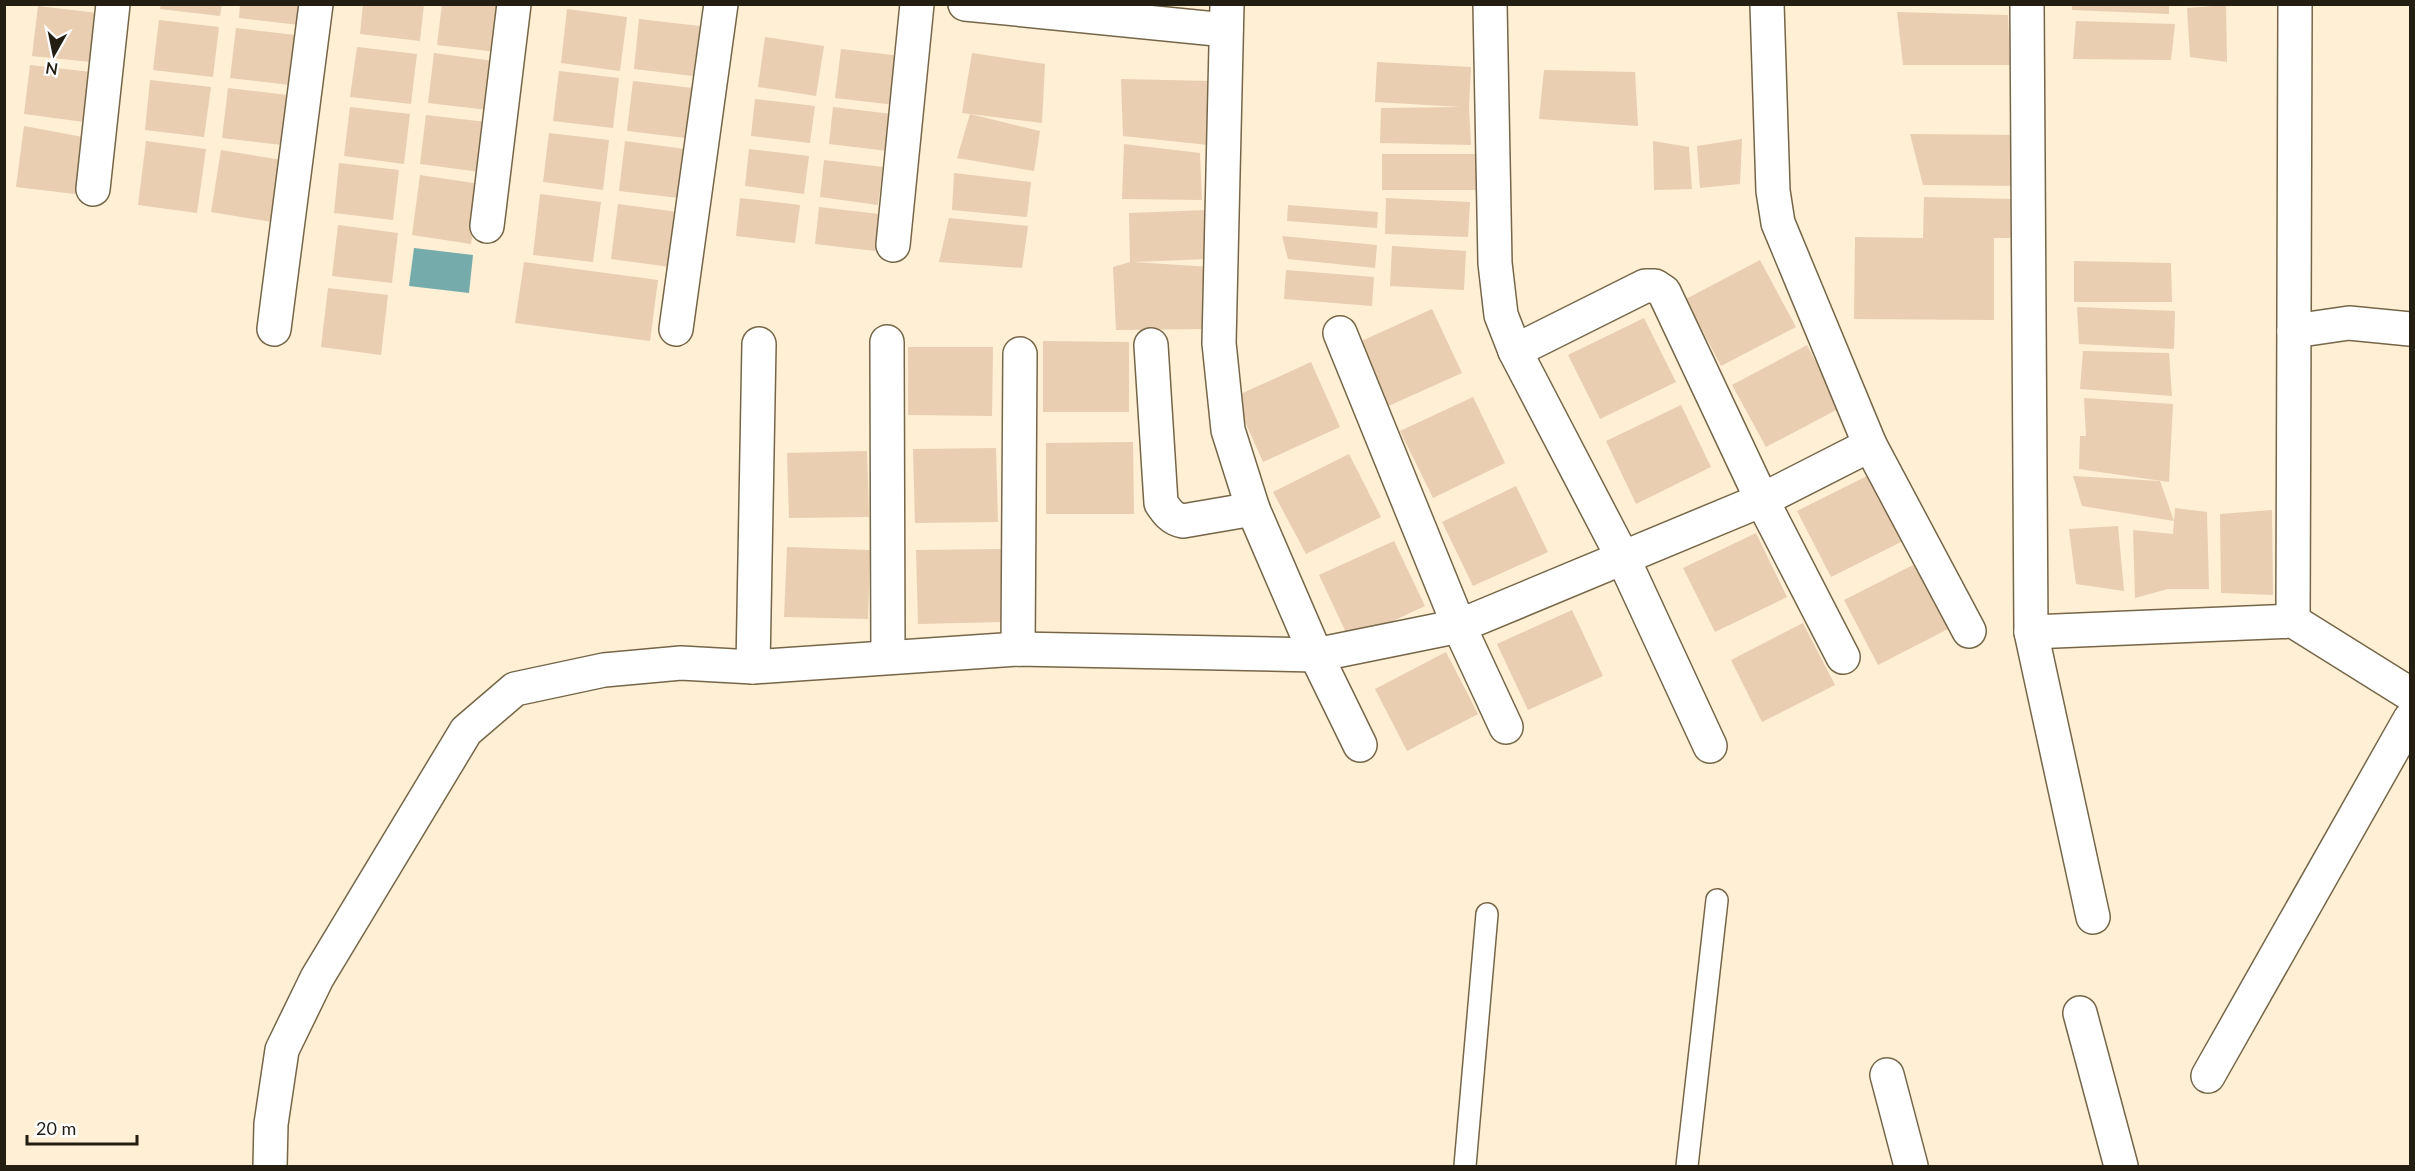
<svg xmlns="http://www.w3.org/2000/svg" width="2415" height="1171" font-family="Lato,sans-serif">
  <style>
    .water { fill: #76abac }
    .building { fill: #e9ceb2 }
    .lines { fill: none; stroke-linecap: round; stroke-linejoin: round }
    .service-casing { stroke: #766648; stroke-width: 24 }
    .minor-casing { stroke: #766648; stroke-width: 36 }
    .service { stroke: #fff; stroke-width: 21 }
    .minor { stroke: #fff; stroke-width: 33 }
  </style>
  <rect width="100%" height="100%" fill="#feefd5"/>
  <polygon class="water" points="414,248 473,255 469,293 409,286"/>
  <g class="building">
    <polygon points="161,4 222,4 220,16 160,9"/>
    <polygon points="240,4 301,4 299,25 239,18"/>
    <polygon points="363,4 424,4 420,41 360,34"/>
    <polygon points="442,4 502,4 497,52 437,45"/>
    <polygon points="2072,4 2169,4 2169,14 2072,10"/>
    <polygon points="2226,5 2227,62 2190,57 2187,8"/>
    <polygon points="38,6 98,13 91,62 32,56"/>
    <polygon points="567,9 627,17 620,71 561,63"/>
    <polygon points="1897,12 2008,15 2010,65 1903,65"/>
    <polygon points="639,19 700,26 693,76 634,69"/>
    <polygon points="159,20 219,27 213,77 153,70"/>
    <polygon points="2076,21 2175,24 2171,60 2073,59"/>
    <polygon points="236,28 295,35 290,85 230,78"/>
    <polygon points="765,37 824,46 816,96 758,87"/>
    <polygon points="357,47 417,54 411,104 350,97"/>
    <polygon points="841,49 901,56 895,105 835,98"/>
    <polygon points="434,53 494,61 488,110 428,103"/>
    <polygon points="972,53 1045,64 1042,123 962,113"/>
    <polygon points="1377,62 1471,67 1469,107 1471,145 1380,143 1381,108 1461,107 1375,102"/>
    <polygon points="30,65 91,72 84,122 24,114"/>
    <polygon points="1544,70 1635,72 1638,126 1539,119"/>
    <polygon points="559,71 619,78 613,128 553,121"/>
    <polygon points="1121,79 1211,81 1208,145 1123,136"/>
    <polygon points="150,80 211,87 204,137 145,130"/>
    <polygon points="633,81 693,88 686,138 627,131"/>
    <polygon points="228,88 288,95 282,145 222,138"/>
    <polygon points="755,99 815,106 810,143 751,136"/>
    <polygon points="350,107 410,114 404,164 344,156"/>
    <polygon points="833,107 892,114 888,151 829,144"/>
    <polygon points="970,114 1040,131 1034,171 957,158"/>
    <polygon points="426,115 486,122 480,172 420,164"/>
    <polygon points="24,126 83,137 75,194 16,187"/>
    <polygon points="549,133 609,140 603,190 543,182"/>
    <polygon points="1910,134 2020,135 2020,186 1923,185"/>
    <polygon points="1742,139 1740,184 1700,188 1697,146"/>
    <polygon points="146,141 206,149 197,213 138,205"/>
    <polygon points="625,141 685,149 679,198 619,191"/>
    <polygon points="1653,141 1689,147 1692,189 1654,190"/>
    <polygon points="1124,144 1200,153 1202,200 1122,199"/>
    <polygon points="749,149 809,156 804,194 745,186"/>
    <polygon points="221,150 282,160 272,222 211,212"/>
    <rect x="1382" y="154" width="95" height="36"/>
    <polygon points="824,160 883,167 878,205 820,197"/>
    <polygon points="339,163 399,170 393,220 334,213"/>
    <polygon points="954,173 1031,182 1027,217 952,210"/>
    <polygon points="420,175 480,184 471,244 412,235"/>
    <polygon points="540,194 601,202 593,262 533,255"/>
    <polygon points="1924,197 2013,199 2014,238 1994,238 1994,320 1854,319 1855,237 1923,238"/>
    <polygon points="740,198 800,205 795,243 736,236"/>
    <polygon points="1386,198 1470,202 1468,237 1385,234"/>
    <polygon points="618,204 678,212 670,267 611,259"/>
    <polygon points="1288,205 1378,212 1377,228 1287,221"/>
    <polygon points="819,207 879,214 875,251 815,244"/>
    <polygon points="1207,210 1209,259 1133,262 1211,267 1207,329 1116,330 1113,267 1130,262 1129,213"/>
    <polygon points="949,218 1028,226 1022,268 939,262"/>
    <polygon points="338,225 398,233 392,283 332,276"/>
    <polygon points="1282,236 1377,245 1375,268 1288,259"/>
    <polygon points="1392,246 1466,251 1464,290 1390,286"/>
    <polygon points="1760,260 1796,327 1721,366 1686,299"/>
    <polygon points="2074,261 2171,263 2172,302 2074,302"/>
    <polygon points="524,262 658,280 650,341 515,323"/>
    <polygon points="1286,270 1374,277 1372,306 1284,299"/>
    <polygon points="328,288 388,295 381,355 321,347"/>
    <polygon points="2077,307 2175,311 2174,349 2079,344"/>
    <polygon points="1432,309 1462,373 1384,408 1355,344"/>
    <polygon points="1644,318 1676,382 1600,419 1568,355"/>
    <polygon points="1043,341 1129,342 1129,412 1043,412"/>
    <polygon points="1807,345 1840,408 1766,447 1732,385"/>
    <polygon points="908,347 993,347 992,416 908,415"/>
    <polygon points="2083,351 2169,353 2172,396 2080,389"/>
    <polygon points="1311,362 1340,427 1263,462 1234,397"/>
    <polygon points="1473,397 1505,463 1433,498 1400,431"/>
    <polygon points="2084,398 2173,404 2169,482 2079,469 2080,436 2086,436"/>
    <polygon points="1681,405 1711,467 1636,504 1606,441"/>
    <polygon points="1133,442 1134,514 1046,514 1046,443"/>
    <polygon points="996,448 998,522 915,523 913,449"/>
    <polygon points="867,451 869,517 789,518 787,453"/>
    <polygon points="1349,454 1381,517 1306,554 1273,492"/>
    <polygon points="1873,473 1907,539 1831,577 1797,511"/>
    <polygon points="2073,476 2160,481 2174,521 2175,508 2207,512 2209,589 2168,589 2135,598 2133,530 2173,534 2174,521 2082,506"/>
    <polygon points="1516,486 1548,552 1473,586 1442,522"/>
    <polygon points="2272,510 2273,595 2221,593 2220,514"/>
    <polygon points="2118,526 2124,591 2076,584 2069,529"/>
    <polygon points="1756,533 1787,597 1715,632 1683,568"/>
    <polygon points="1394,541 1425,606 1350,641 1319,575"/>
    <polygon points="787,547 870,550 868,619 784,617"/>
    <polygon points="1001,549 1003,622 918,624 916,550"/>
    <polygon points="1919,562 1952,627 1878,665 1844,600"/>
    <polygon points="1572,610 1603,676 1528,710 1497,644"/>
    <polygon points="1803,623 1835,685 1762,722 1731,660"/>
    <polygon points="1446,652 1478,714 1407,751 1375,689"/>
  </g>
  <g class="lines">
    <defs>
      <g id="service">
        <polyline points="1465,1166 1487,914"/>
        <polyline points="1687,1166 1717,900"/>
      </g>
      <g id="minor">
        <polyline points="965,4 1226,30"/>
        <polyline points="1227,4 1219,343 1228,430 1253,509 1316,655 1360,745"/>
        <polyline points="1490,4 1495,263 1501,315 1515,351 1623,558 1710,746"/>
        <polyline points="1767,4 1773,191 1778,223 1870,445 1969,631"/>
        <polyline points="2027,4 2031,632 2093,917"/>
        <polyline points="93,189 113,4"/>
        <polyline points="487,226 514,4"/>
        <polyline points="893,245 917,4"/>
        <polyline points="274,329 316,4"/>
        <polyline points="676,329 721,4"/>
        <polyline points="2294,331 2349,323 2410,329"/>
        <polyline points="1340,333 1459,626 1506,727"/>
        <polyline points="887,342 888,656"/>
        <path d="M1151,345L1161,503C1167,512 1172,519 1183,521L1253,509"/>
        <polyline points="1515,351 1645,286 1655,286 1664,292 1762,500 1843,657"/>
        <polyline points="2293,621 2295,4"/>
        <polyline points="2031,632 2293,621 2410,694"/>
        <polyline points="1018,649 1020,354"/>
        <polyline points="753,667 759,344"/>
        <polyline points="2080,1013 2121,1166"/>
        <polyline points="1887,1075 1911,1166"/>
        <polyline points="2208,1076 2410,719"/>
        <polyline points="270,1166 271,1124 282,1050 317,978 466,731 515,689 604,670 681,663 753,667 1018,649 1316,655 1459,626 1762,500 1870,445"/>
      </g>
    </defs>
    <use href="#service" class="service-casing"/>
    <use href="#minor" class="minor-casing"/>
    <use href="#service" class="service"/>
    <use href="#minor" class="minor"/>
  </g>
  <rect width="2415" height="1171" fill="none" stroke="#241d11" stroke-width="12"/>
  <g transform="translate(54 54) rotate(189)" stroke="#fefefe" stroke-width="4.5" paint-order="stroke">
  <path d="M0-4.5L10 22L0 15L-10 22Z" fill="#241d11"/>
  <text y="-9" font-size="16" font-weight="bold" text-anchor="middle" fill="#241d11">N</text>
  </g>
  <path d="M27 1135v9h110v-9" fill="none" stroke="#241d11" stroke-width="3"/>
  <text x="36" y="1135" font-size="18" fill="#241d11" stroke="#fefefe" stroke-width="4.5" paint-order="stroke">20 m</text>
</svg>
